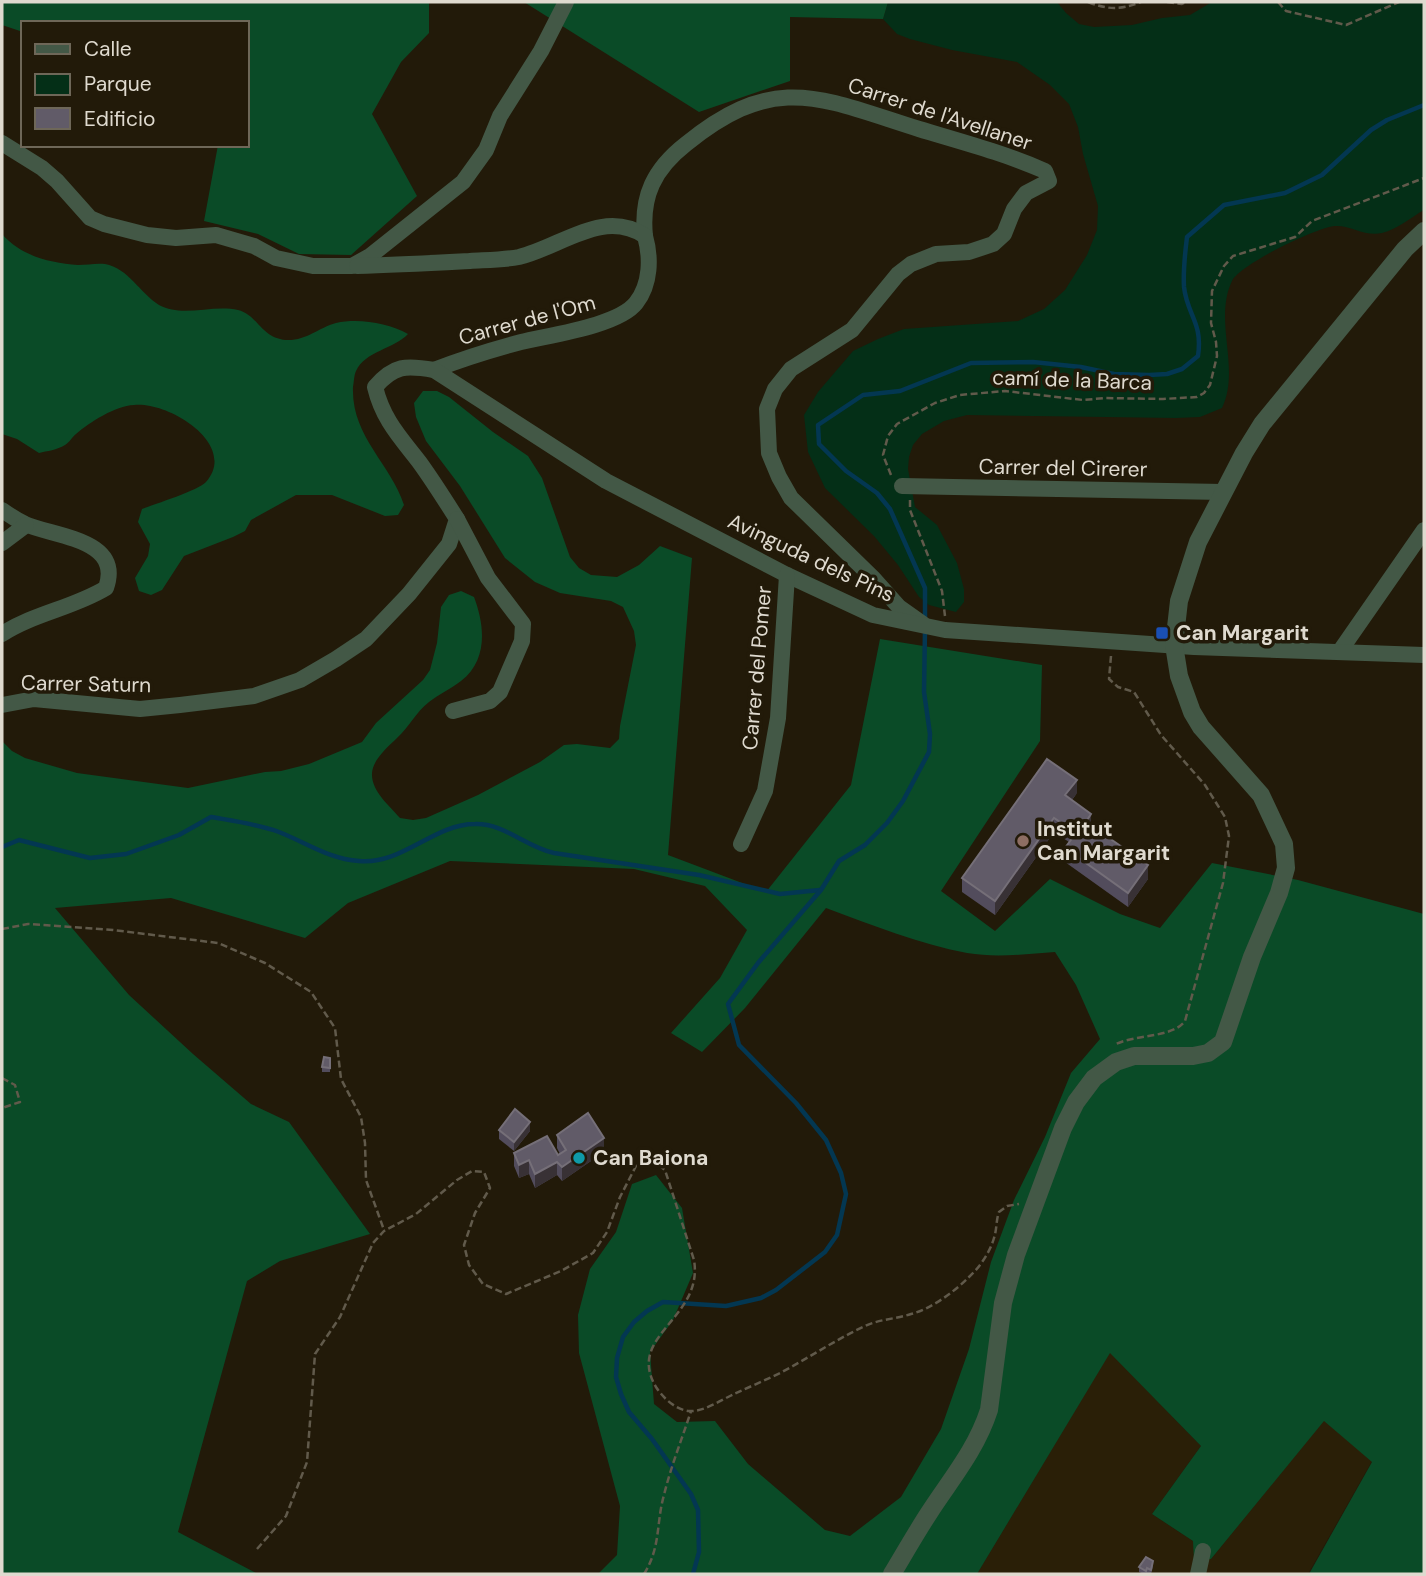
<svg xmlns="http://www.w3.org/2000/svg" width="1426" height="1576" font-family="'DM Sans',sans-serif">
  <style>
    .built { fill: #2a1f07 }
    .green { fill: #042f17 }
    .forest { fill: #0a4b27 }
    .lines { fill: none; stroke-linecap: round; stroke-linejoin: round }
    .stream { stroke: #033752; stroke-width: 4.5 }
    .path { stroke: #615a4b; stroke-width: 2.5; stroke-dasharray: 7 3.5; stroke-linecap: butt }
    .minor { stroke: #435846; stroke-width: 16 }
    .tertiary { stroke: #435846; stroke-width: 18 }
    .wall { fill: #524c5c }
    .shaded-wall { fill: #383135 }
    .building { fill: #615b68; stroke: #756f78; stroke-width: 2 }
    .transit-dot { fill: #1a4fb4; stroke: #221a09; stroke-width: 2.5 }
    .education-dot { fill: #8d6e63; stroke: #221a09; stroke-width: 2.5 }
    .culture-dot { fill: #0f9aa8; stroke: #221a09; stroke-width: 2.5 }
    .labels { text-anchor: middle; stroke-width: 7; stroke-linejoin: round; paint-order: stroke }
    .street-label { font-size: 21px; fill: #dfdacf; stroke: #221a09 }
    .poi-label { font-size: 21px; font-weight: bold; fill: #dfdacf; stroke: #221a09; text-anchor: start }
  </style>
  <rect width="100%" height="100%" fill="#221a09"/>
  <polygon class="built" points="1110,1352 1201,1446 1152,1514 1193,1541 1211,1559 1324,1420 1372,1461 1308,1574 977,1574"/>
  <path class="green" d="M888,2H1057L1066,13L1079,24L1094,27L1132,25L1162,18L1190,15L1212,2H1424V210C1410,218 1398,229 1382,233C1365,237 1351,225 1335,226C1317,227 1239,265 1232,281C1213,321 1241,368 1222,408L1200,417L1176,418L967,415L944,421L922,434L913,445L909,457L908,469L915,507L937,525L957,563L964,589V602L956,612L929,605L919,597L898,565L874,536L825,488L808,452L804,415L818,392L853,351L878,339L904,329L1018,321L1044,309L1065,290L1087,255L1097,230L1098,206L1083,154L1078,127L1069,104L1050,85L1017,62L952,50L910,39L897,34L883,19Z"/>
  <g class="forest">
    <polygon points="2,2 429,2 429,33 401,62 372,114 417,196 351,255 299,254 258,234 204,221 218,145 247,145 247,23 23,23 23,32 2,25"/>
    <polygon points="524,2 888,2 883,19 790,17 790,81 699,112"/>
    <path d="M2,234C21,256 50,263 78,265C87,265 96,263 105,264C128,268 140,293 159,305C183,318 212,304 238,310C258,315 261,338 286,340C306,341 318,328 336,323C359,318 388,323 408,334C394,349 365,351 356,371C354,375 354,382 353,387C351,436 390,463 404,505L398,515L385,516L332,495H296L251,520L245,531L233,537L184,556L162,590L151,595L139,591L135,578L148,556L150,544L138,522L142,509C155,504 199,490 206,482C239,444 168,401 134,405C115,406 90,422 76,434C72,437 69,443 65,445C57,450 47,451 39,453L17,439L2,434Z"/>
    <path d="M423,391H437L449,397L493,432L528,456L542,478L570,557L579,568L591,575L617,577L639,565L660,546L692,558L668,855L766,892L851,785L880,639L1042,665L1040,741L941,891L995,931L1050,879L1120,914L1160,928L1212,863L1298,880L1424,914V1574H1309L1372,1462L1324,1421L1211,1559L1194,1561L1193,1541L1152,1514L1201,1446L1110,1353L977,1574H598L617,1555L620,1506L579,1353L578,1315L590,1269L616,1232L632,1184L656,1175L682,1208L693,1273L673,1320L650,1352L654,1404L677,1422L715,1421L748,1464L825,1530L850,1536L901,1497L941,1429L969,1349L991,1262L1014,1200L1045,1137L1071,1073L1100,1039L1076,985L1055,952C1027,954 996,958 967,953C919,944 872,925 826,908L745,1008L702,1052L671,1033L720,978L747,930L705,886L634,869L450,861L348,903L305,938L171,898L55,908L129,995L193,1054L251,1104L289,1122L370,1234L280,1261L247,1281L178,1532L258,1574H2V741L12,751L25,758L77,773L188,788L265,772L281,771L309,764L362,742L376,723L423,680L430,670L437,643L441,607L449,595L461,591L474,597C485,626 488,660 461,681C451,689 439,694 429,702C416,712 409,727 397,738C388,747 373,759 372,773C371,791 389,805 400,818L413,820L426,818L478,795L540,762L564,745L577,744L610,748L619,739L620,726L636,645L634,631L623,607L611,601L560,593L535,582L505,558L460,486L426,441L416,417L414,403Z"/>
  </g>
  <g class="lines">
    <g class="stream">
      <path d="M925,620V588L890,509L877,493L846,471L819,444L818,425L863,395L900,391L971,363L1033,362L1081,367L1114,374L1149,375L1167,374L1182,369L1198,356C1203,322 1187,315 1184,287C1183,270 1185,253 1187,237L1224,205L1285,193L1322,175L1371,130L1387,120L1424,105"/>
      <path d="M2,847L19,840L90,858L126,854L179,835L211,817C234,821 257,824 279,832C307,843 329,859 359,861C403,865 433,824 475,824C504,823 526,847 554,853L699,875L780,894L820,890"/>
      <polyline points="693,1574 699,1552 698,1510 691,1494 652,1439 629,1412 621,1394 616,1377 617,1358 623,1337 634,1322 647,1311 663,1302 726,1306 761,1298 776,1290 825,1252 837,1235 846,1194 841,1173 826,1140 796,1103 739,1045 728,1004 758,963 821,890 839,861 865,845 887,823 903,801 929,752 930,734 924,692 925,629"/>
    </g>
    <g class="path">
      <path d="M1088,2C1108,10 1121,10 1141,2"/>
      <polyline points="1167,2 1182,4 1186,2"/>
      <polyline points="1278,2 1286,11 1346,25 1399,2"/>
      <polyline points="891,475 883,455 888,436 897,424 935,403 960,395 1005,391 1083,400 1105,398 1163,399 1197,397 1204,393 1210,385 1217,356 1216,342 1211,323 1212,291 1224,266 1233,256 1295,237 1312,221 1424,178"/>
      <polyline points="910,500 910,510 942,591 945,616"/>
      <path d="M1111,656L1109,679L1118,687L1134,692L1161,735L1205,785L1225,817L1229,836L1223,883L1185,1021C1172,1038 1138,1034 1116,1044"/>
      <polyline points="2,929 28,924 113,930 218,943 265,963 311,992 335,1028 341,1079 361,1117 365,1143 366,1180 384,1230"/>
      <polyline points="2,1078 15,1085 20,1102 2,1108"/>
      <path d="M257,1549L286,1516L307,1462L315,1354L340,1317L373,1243L384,1231L416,1214L457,1180L472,1171L484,1172L490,1188L475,1213L464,1245L469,1265L483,1284L506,1294L561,1271L593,1253L607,1232L620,1197L636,1166L652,1160L665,1170L694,1260C704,1319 625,1335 656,1387C663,1398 676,1410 689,1411C704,1412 721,1400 734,1394C749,1387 766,1380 782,1372C810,1357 837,1339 865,1326C880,1319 896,1319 911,1314C931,1309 954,1292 969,1277C980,1267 990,1252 994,1238C997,1229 996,1220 999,1212L1007,1206L1019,1204"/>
      <path d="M644,1574C661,1547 656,1523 664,1495C671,1466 682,1439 691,1411"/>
    </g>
    <g class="minor">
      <polyline points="2,143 42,168 57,181 90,218 104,224 147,235 176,238 216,235 254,246 276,258 313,266 352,266 370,256 463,182 486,150 500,116 541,51 566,2"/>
      <path d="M645,236C641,196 654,169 686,144C776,71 820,98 919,129C962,142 1004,153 1045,171L1049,181L1026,193L1014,209L1004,234L993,244L969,252L936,254L911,264L898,274L852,330L791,369L775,389L767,409L769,453L779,477L791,498L874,579L899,607L923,624"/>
      <path d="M357,266C395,265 432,263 470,261C486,260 503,260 519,257C561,247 603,208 645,236C651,257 651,284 636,303C618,326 549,335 521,342C491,350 462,359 434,370"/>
      <polyline points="902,486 1223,492"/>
      <path d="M2,510C9,515 17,520 25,524C55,537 123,539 106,588C73,608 35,613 2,634"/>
      <polyline points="2,543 26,525"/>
      <polyline points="1340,651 1424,530"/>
      <path d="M2,705L34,699L140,709L180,705L254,696L300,680L336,659L366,639L409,594L449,544L457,519C445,500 433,481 420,463C400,437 383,420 375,387C394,365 406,365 434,370L606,481L787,575L873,615L945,630L1194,647L1424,655"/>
      <polyline points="453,711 490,701 500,692 522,641 523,624 488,578 457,519"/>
      <polyline points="741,844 765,791 778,718 787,575"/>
      <polyline points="1198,1574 1203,1551"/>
    </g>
    <path class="tertiary" d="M892,1574C904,1554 916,1533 929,1513C951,1479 976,1450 989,1410L1003,1303L1016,1255L1063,1128L1076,1102L1094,1078L1116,1062L1134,1056H1193L1208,1053L1223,1042L1252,957L1279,893L1286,868L1284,844L1261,795L1201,727L1192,712L1179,676L1174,645L1179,601L1198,542L1244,453L1262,424L1405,249L1424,231"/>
  </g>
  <g class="wall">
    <polygon points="1077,793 1072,800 1091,826 1148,879 1128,907 1065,862 1065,848 1069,842 1054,832 995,915 962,892 962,878"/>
    <polygon points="330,1058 330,1072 322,1072 322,1067"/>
    <polygon points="499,1130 530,1131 514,1151 499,1139"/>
    <polygon points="557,1135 604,1152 562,1181 557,1175 535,1188 529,1174 519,1178 514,1166 514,1153 558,1155 560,1154 557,1148"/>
    <polygon points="1153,1566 1151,1574 1147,1573 1146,1574 1144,1574 1139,1572 1139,1567"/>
  </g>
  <g class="shaded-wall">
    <polygon points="1077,780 1077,793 1065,809 1065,795"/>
    <polygon points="1091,814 1091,827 1086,822"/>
    <polygon points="1054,818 1054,832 995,915 995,901"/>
    <polygon points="1148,865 1148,879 1128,907 1128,893"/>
    <polygon points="530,1122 530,1131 514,1151 514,1142"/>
    <polygon points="604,1138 604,1152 562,1181 562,1167"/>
    <polygon points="529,1160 529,1174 519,1178 519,1165"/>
    <polygon points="557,1162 557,1175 535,1188 535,1174"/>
  </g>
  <g class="building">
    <polygon points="1047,759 1077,780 1065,795 1091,814 1086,822 1148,865 1128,893 1065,848 1076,833 1054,818 995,901 962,878"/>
    <polygon points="324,1057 330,1058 330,1068 322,1067"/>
    <polygon points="515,1109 530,1122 514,1142 499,1130"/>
    <polygon points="588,1113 604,1138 562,1167 557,1162 535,1174 529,1160 519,1165 514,1153 547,1136 558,1155 566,1150 557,1135"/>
    <polygon points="1146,1557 1153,1561 1151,1570 1147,1568 1146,1571 1139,1567"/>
  </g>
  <rect class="transit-dot" x="1155" y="626" width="14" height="14" rx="3.5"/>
  <circle class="education-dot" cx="1023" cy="841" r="7"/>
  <circle class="culture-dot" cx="579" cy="1158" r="7"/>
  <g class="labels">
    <g class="street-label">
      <text transform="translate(940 114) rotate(18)" y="7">Carrer de l'Avellaner</text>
      <text transform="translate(527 320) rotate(-15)" y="7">Carrer de l'Om</text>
      <text transform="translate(1072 380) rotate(2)" y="7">camí de la Barca</text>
      <text transform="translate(1063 468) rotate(1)" y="7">Carrer del Cirerer</text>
      <text transform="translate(811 558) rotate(25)" y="7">Avinguda dels Pins</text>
      <text transform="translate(757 668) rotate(-85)" y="7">Carrer del Pomer</text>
      <text transform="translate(86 684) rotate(1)" y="7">Carrer Saturn</text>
    </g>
    <g class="poi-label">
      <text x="1176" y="640">Can Margarit</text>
      <text x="1037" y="836">Institut<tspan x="1037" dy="24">Can Margarit</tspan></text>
      <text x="593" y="1165">Can Baiona</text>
    </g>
  </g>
  <rect width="1426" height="1576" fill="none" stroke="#dfdacf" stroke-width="7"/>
  <rect x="21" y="21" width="228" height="126" fill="#221a09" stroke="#6e6758" stroke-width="2"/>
  <rect x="35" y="44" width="35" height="10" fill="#435846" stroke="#6e6758" stroke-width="2"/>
  <text x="84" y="56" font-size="21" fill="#dfdacf">Calle</text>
  <rect x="35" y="74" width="35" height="21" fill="#042f17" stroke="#6e6758" stroke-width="2"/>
  <text x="84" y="91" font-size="21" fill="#dfdacf">Parque</text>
  <rect x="35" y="108" width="35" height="21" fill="#615b68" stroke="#6e6758" stroke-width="2"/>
  <text x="84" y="126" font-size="21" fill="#dfdacf">Edificio</text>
</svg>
